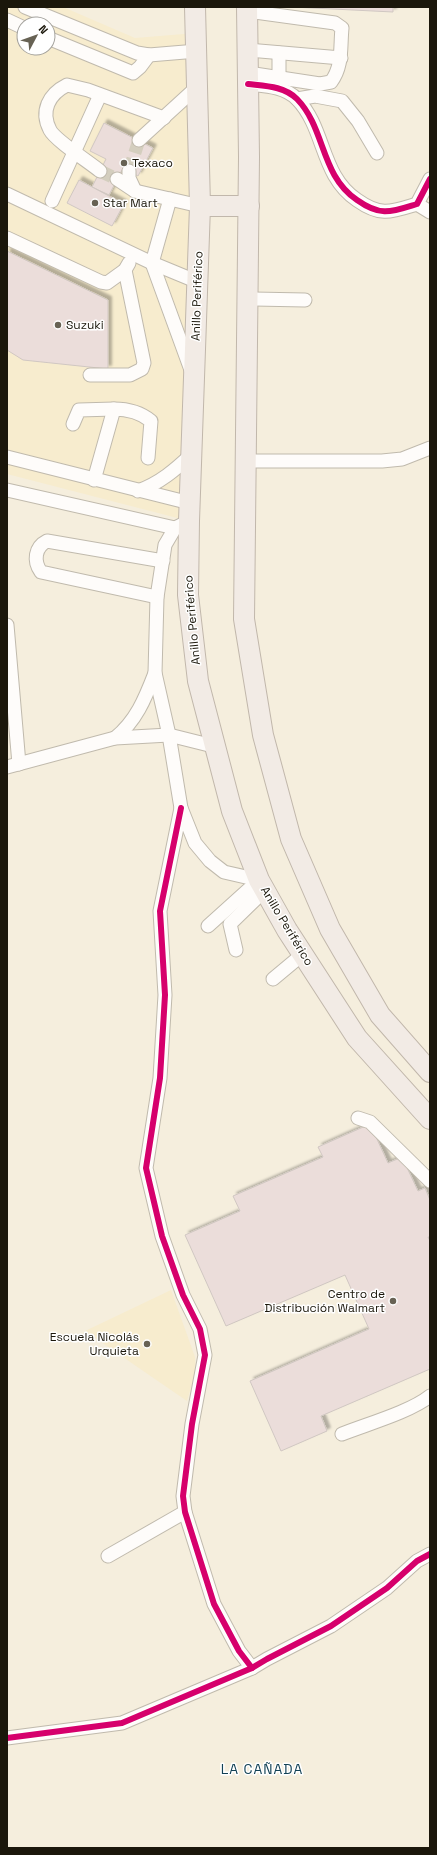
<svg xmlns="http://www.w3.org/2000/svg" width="437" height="1855" font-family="'Space Grotesk',sans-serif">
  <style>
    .built { fill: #f7ecce; fill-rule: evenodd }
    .building { fill: #ebddda; stroke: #d0c7c2; filter: url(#shadow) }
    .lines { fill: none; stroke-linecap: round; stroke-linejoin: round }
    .minor-tunnel { stroke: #d4cebe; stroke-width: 13; stroke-dasharray: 13 6; stroke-linecap: butt }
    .minor-casing { stroke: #c0baad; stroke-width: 15 }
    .highway-casing { stroke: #c1b7ab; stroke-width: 22 }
    .minor { stroke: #fefcfa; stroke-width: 13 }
    .highway { stroke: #f2ebe5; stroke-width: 20 }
    .cycleway-casing { stroke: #fff; stroke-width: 8 }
    .cycleway { stroke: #d6006c; stroke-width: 6 }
    .poi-dot { fill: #676254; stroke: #fff; stroke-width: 1.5 }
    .labels { text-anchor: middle; stroke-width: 3; stroke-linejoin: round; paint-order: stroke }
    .poi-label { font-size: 12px; fill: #1b170b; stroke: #fff; text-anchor: start }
    .street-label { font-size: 12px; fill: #1b170b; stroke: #fff }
    .quarter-label { font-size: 14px; letter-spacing: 1px; fill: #124155; stroke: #fff }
  </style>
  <defs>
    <filter id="shadow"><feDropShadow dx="3.5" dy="-3.5" stdDeviation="1" flood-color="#0004"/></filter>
  </defs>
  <rect width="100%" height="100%" fill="#f5eedd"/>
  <g class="built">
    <path d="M7,7H63L135,38L196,33L189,521L7,474ZM24,24H48V48H24Z"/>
    <polygon points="171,1290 195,1357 196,1371 187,1401 85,1331"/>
  </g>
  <g class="building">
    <polygon points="292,7 393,7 393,12"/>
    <polygon points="104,123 153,148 138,176 123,168 109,195 92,187 106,159 90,151"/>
    <polygon points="79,180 124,204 112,226 67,203"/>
    <polygon points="7,251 108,300 108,369 23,360 7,350"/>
    <polygon points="370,1124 388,1163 402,1157 418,1191 425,1188 430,1200 430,1237 428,1237 430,1241 430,1369 321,1416 327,1431 281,1451 250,1381 369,1329 345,1275 226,1326 185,1235 240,1211 233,1196 323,1157 318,1147"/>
  </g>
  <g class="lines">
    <g class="minor-tunnel">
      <polyline points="100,171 117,179"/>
      <polyline points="129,171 139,140"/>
    </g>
    <defs>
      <g id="minor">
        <polyline points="25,7 137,53 149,55 197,51"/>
        <path d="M247,11L335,23L342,28C340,48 343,66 331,82L320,84L248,73"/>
        <polyline points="7,20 24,28"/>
        <polyline points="48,38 133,73 140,67 149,55"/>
        <polyline points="248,50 341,58"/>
        <polyline points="279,77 279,53"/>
        <path d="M248,84C265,86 284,86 297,99C326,129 320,175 357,200C381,217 391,212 417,204L430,179"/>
        <polyline points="297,99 315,96 342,101 358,121 377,153"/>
        <polyline points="139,140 197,87"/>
        <path d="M100,171C89,162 55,140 50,130C40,111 49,94 67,85L88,90L164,118"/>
        <polyline points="129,171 129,178 135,191"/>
        <polyline points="117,179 135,191 200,206"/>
        <polyline points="7,194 152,263 198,282"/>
        <polyline points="170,199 152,263 191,370"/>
        <polyline points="52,201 100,95"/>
        <polyline points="417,204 430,212"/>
        <polyline points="7,238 101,282 107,283 125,270 129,263"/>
        <polyline points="248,299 305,300"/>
        <polyline points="90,375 130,375 142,369 144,363 125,270"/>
        <polyline points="73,424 79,410 114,409"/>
        <polyline points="7,457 190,503"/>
        <polyline points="246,461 382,461 402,459 430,448"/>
        <path d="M94,480L114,409C127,409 140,412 151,421L148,458"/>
        <polyline points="7,490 175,528"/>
        <path d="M138,491C160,483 175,470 192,454"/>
        <polyline points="189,521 175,528 165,545 157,597 155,673 169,735 181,808 195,843 210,861 224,872 259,880"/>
        <path d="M157,597L41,572C33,561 35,547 47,541L163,561"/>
        <polyline points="7,625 19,764"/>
        <path d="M115,738C136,721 145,699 155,673"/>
        <polyline points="7,767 115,738 169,735 213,746"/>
        <polyline points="181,808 160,911 165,995 160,1078 146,1168 162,1236 183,1295 200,1329 205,1355 192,1424 183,1496 185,1512 214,1604 239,1651 252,1668"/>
        <polyline points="208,926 259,880"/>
        <polyline points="236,950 230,924 265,890"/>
        <polyline points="273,979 303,954"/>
        <polyline points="358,1118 370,1122 430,1181"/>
        <path d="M342,1434C367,1424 410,1412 430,1396"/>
        <polyline points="108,1556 185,1512"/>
        <polyline points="7,1738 122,1723 252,1668 267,1659 331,1626 387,1588 417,1561 430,1554"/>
      </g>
      <g id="highway">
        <polyline points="195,7 200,206 189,521 188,595 198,681 232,811 259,880 287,930 357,1038 430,1119"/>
        <polyline points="247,7 249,157 244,619 263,735 291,839 330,929 380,1015 430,1072"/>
        <polyline points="200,206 249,206"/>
      </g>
    </defs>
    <use href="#minor" class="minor-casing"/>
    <use href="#highway" class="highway-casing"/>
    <use href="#minor" class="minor"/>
    <use href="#highway" class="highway"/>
    <defs>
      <g id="cycleway">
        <path d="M248,84C265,86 284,86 297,99C326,129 320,175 357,200C381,217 391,212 417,204L430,179"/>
        <polyline points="181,808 160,911 165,995 160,1078 146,1168 162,1236 183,1295 200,1329 205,1355 192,1424 183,1496 185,1512 214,1604 239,1651 252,1668"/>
        <polyline points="7,1738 122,1723 252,1668 267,1659 331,1626 387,1588 417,1561 430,1554"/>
      </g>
    </defs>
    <use href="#cycleway" class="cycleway-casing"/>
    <use href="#cycleway" class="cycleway"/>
  </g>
  <g class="poi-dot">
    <circle cx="124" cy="163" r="4"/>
    <circle cx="95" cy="203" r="4"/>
    <circle cx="58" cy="325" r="4"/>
    <circle cx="393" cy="1301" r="4"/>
    <circle cx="147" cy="1344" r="4"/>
  </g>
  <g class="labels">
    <g class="poi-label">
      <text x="132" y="167">Texaco</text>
      <text x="103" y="207">Star Mart</text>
      <text x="66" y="329">Suzuki</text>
      <text x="385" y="1298" text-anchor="end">Centro de<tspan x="385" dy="14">Distribución Walmart</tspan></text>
      <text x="139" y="1341" text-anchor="end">Escuela Nicolás<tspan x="139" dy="14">Urquieta</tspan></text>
    </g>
    <g class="street-label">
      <text transform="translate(197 296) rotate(-88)" y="4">Anillo Periférico</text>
      <text transform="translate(192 620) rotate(-95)" y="4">Anillo Periférico</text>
      <text transform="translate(287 926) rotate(59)" y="4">Anillo Periférico</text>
    </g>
    <g class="quarter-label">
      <text x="262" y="1774">LA CAÑADA</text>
    </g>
  </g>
  <rect width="437" height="1855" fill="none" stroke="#1b170b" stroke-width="16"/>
  <g transform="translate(36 36) rotate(49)"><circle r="19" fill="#ffffff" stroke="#a4a29d"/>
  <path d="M0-3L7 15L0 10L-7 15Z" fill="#676254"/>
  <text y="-6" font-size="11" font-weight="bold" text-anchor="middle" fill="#1b170b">N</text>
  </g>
</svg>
